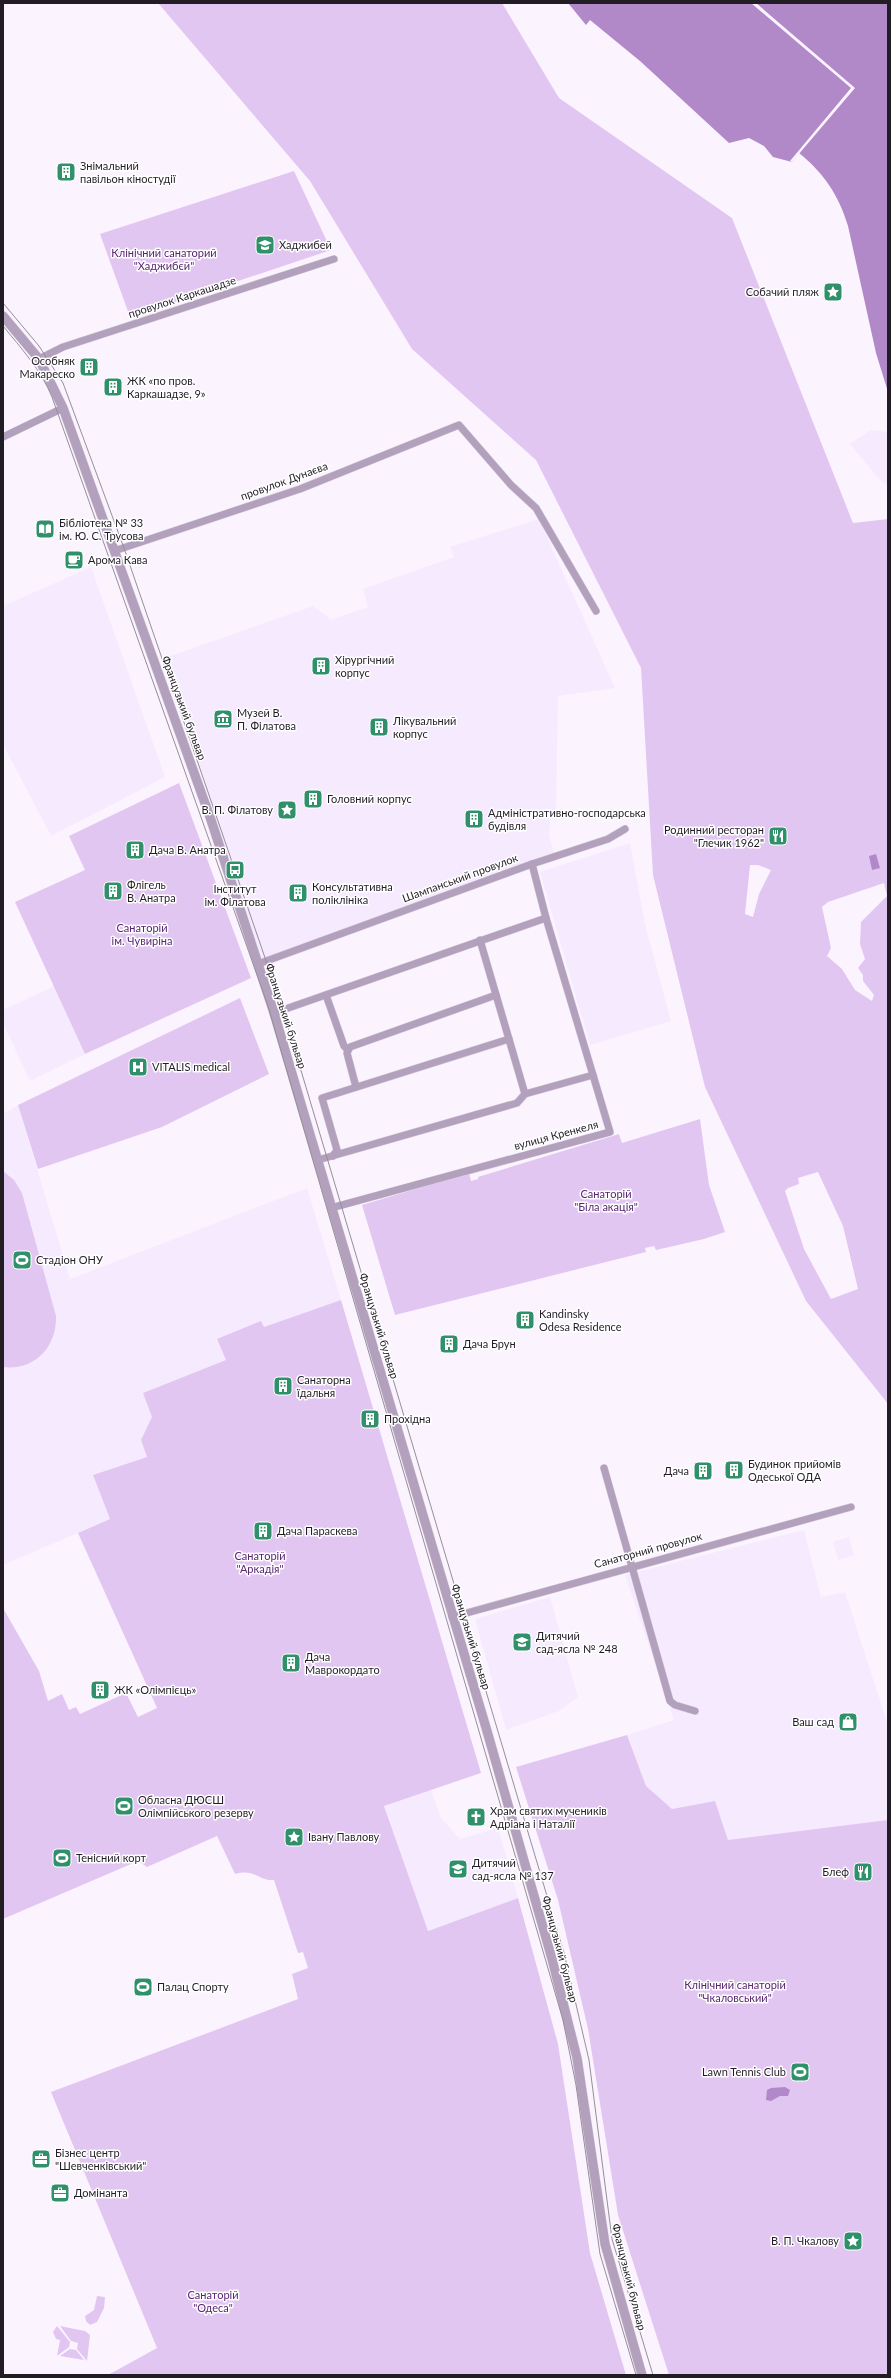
<svg xmlns="http://www.w3.org/2000/svg" width="891" height="2378" font-family="Lato,sans-serif">
  <style>
    .built { fill: #f6eafe }
    .green { fill: #e2c6f2; fill-rule: evenodd }
    .water { fill: #b189c8 }
    .pier { fill: #fbf4ff }
    .lines { fill: none; stroke-linecap: round; stroke-linejoin: round }
    .minor-casing { stroke: #d8d1dc; stroke-width: 8 }
    .tertiary-casing { stroke: #d8d1dc; stroke-width: 10 }
    .minor { stroke: #b2a0bd; stroke-width: 7 }
    .tertiary { stroke: #b2a0bd; stroke-width: 9 }
    .tram { stroke: #968f99; stroke-width: 1 }
    .labels { text-anchor: middle; stroke-width: 3; stroke-linejoin: round; paint-order: stroke }
    .poi-label { font-size: 11px; fill: #221c25; stroke: #fff; text-anchor: start }
    .park-label { font-size: 11px; fill: #572470; stroke: #fff }
    .street-label { font-size: 11px; fill: #221c25; stroke: #fff }
  </style>
  <rect width="100%" height="100%" fill="#fbf4ff"/>
  <g class="built">
    <polygon points="871,430 888,432 888,486 878,478 850,444"/>
    <polygon points="539,519 615,688 558,696 556,815 550,820 549,835 554,854 260,960 165,658 313,606 327,616 330,620 368,607 363,589 454,557 450,547"/>
    <polygon points="91,567 165,777 51,836 3,744 3,606"/>
    <polygon points="630,843 645,924 671,1021 590,1045 540,872"/>
    <polygon points="54,986 85,1054 30,1081 3,1023 3,1010"/>
    <polygon points="18,1105 70,1279 307,1188 341,1300 264,1327 261,1322 217,1340 227,1360 143,1393 153,1417 141,1440 147,1457 93,1475 110,1519 3,1565 3,1114"/>
    <polygon points="804,1530 821,1597 845,1592 888,1725 888,1820 728,1840 715,1801 672,1809 646,1786 627,1735 674,1720 625,1575"/>
    <polygon points="849,1537 854,1555 838,1560 833,1542"/>
    <polygon points="550,1597 578,1697 559,1711 506,1730 475,1619"/>
    <polygon points="431,1790 441,1818 460,1839 498,1828 518,1898 427,1931 384,1805"/>
  </g>
  <g class="green">
    <path d="M158,3H502L559,98L732,218L853,523L888,519V1404L806,1301L705,1087L653,875L641,668L536,460L412,349L310,181ZM750,865H758L771,870L759,894L753,917L745,914ZM884,883L887,896L861,922L860,944L865,959L858,968L863,975V981L874,995L872,1001L855,990L842,969L827,956L831,948L822,907L828,902ZM818,1172L843,1226L858,1289L831,1299L804,1249L785,1191L788,1188L799,1184L798,1178Z"/>
    <polygon points="294,171 331,250 130,317 100,234"/>
    <polygon points="179,783 251,978 85,1054 15,902 85,870 69,836"/>
    <polygon points="240,998 269,1074 162,1127 38,1169 18,1105"/>
    <polygon points="700,1119 709,1185 725,1232 704,1239 656,1250 654,1246 645,1248 646,1252 395,1315 362,1205 469,1173 471,1181 478,1179 478,1177 619,1134 622,1143"/>
    <path d="M3,1171L14,1180L22,1193L56,1316C57,1347 34,1371 3,1367Z"/>
    <path d="M341,1300L481,1773L384,1806L428,1931L518,1898L558,2044L590,2253L626,2375H108L157,2348L51,2092L298,1999L292,1974L308,1968L303,1952L298,1953L274,1880C257,1881 256,1868 235,1874L217,1836L147,1867L138,1861L3,1919V1608L39,1671L48,1701L62,1694L69,1710L76,1707L80,1714L126,1693L138,1717L157,1708L78,1533L110,1519L93,1475L147,1457L141,1440L152,1417L143,1393L226,1360L217,1339L261,1321L264,1327Z"/>
    <polygon points="627,1735 646,1786 672,1809 715,1801 728,1840 888,1820 888,2375 669,2375 618,2215 588,2029 558,1900 516,1767"/>
    <polygon points="97,2296 105,2297 104,2308 97,2322 90,2325 86,2321 85,2316 94,2310"/>
    <polygon points="57,2326 70,2342 69,2347 57,2356 60,2340 56,2339 53,2332"/>
    <polygon points="60,2326 85,2331 90,2335 87,2361 77,2349 78,2343 71,2341"/>
    <polygon points="70,2349 76,2350 84,2360 60,2356"/>
  </g>
  <g class="water">
    <path d="M568,3H888V392L876,353L848,226C839,196 824,173 799,153L792,162L773,157L764,146L749,138L729,143L640,61L590,20L586,25Z"/>
    <polygon points="876,854 880,868 872,870 869,856"/>
    <polygon points="785,2087 790,2090 788,2096 780,2096 771,2101 766,2100 767,2090 771,2088"/>
  </g>
  <polygon class="pier" points="751,3 756,3 855,88 792,162 790,161 851,88"/>
  <g class="lines">
    <defs>
      <g id="minor">
        <polyline points="39,359 63,347 334,259"/>
        <polyline points="3,437 63,408"/>
        <polyline points="114,551 300,489 459,425 511,485 536,508 596,611"/>
        <polyline points="480,940 525,1094"/>
        <polyline points="258,964 532,864 608,839 625,829"/>
        <polyline points="326,995 344,1046 347,1049"/>
        <polyline points="274,1013 546,918"/>
        <polyline points="356,1087 347,1053 350,1047 496,995"/>
        <polyline points="333,1156 337,1150 322,1098 509,1039"/>
        <polyline points="318,1160 517,1103 525,1094 593,1075"/>
        <polyline points="331,1208 610,1132 546,918 532,864"/>
        <polyline points="604,1468 670,1701 675,1705 695,1711"/>
        <polyline points="452,1617 851,1507"/>
      </g>
      <polyline id="tertiary" points="3,316 39,359 63,408 211,820 274,1013 487,1731 552,1959 577,2058 605,2244 642,2375"/>
    </defs>
    <use href="#minor" class="minor-casing"/>
    <use href="#tertiary" class="tertiary-casing"/>
    <use href="#minor" class="minor"/>
    <use href="#tertiary" class="tertiary"/>
    <g class="tram">
      <polyline points="3,303 39,346 63,383 124,548 283,1010 564,1953 589,2060 612,2239 653,2375"/>
      <path d="M3,326C21,348 41,370 52,397L268,1006L563,2020L576,2085L600,2254L636,2375"/>
    </g>
  </g>
  <defs>
    <symbol id="building-square" viewBox="-11 -11 22 22"><rect x="-9" y="-9" width="18" height="18" rx="4" fill="#30906a" stroke="#fff"/><path d="M-4-6H4V6H1V3H-1V6H-4ZM-2.5-4.3h1.7v1.8h-1.7ZM.8-4.3h1.7v1.8H.8ZM-2.5-1h1.7V.8h-1.7ZM.8-1h1.7V.8H.8Z" fill="#fff"/></symbol>
    <symbol id="school-square" viewBox="-11 -11 22 22"><rect x="-9" y="-9" width="18" height="18" rx="4" fill="#30906a" stroke="#fff"/><path d="M0-5L7-2L0 1L-7-2ZM-4 1L0 2.5L4 1V4Q0 6-4 4Z" fill="#fff"/></symbol>
    <symbol id="sight-square" viewBox="-11 -11 22 22"><rect x="-9" y="-9" width="18" height="18" rx="4" fill="#30906a" stroke="#fff"/><path d="M0-6L1.8-2.2L6-1.7L2.9 1.2L3.7 5.4L0 3.3L-3.7 5.4L-2.9 1.2L-6-1.7L-1.8-2.2Z" fill="#fff"/></symbol>
    <symbol id="library-square" viewBox="-11 -11 22 22"><rect x="-9" y="-9" width="18" height="18" rx="4" fill="#30906a" stroke="#fff"/><path d="M-6-4Q-3-5.5-.7-3.5V5Q-3 3-6 4ZM6-4Q3-5.5 .7-3.5V5Q3 3 6 4Z" fill="#fff"/></symbol>
    <symbol id="cafe-square" viewBox="-11 -11 22 22"><rect x="-9" y="-9" width="18" height="18" rx="4" fill="#30906a" stroke="#fff"/><path d="M-5.5-4.5H6V0H3Q3 3.5 0 3.5H-2.5Q-5.5 3.5-5.5 0ZM3-3.2v2h1.7v-2ZM-6 4.5H4V6H-6Z" fill="#fff"/></symbol>
    <symbol id="museum-square" viewBox="-11 -11 22 22"><rect x="-9" y="-9" width="18" height="18" rx="4" fill="#30906a" stroke="#fff"/><path d="M0-6L6-3V-2H-6V-3ZM-5-1h2V3h-2ZM-1-1h2V3h-2ZM3-1h2V3H3ZM-6 4H6V6H-6Z" fill="#fff"/></symbol>
    <symbol id="restaurant-square" viewBox="-11 -11 22 22"><rect x="-9" y="-9" width="18" height="18" rx="4" fill="#30906a" stroke="#fff"/><path d="M-5-6h1v4h1v-4h1v4h1v-4h1v5L-1.5 .5V6h-2V.5L-5-1ZM5-6V6H3V1.5H1.5Q1.5-4 5-6Z" fill="#fff"/></symbol>
    <symbol id="bus-square" viewBox="-11 -11 22 22"><rect x="-9" y="-9" width="18" height="18" rx="4" fill="#30906a" stroke="#fff"/><path d="M-5-6H5V4H4V6H2V4H-2V6H-4V4H-5ZM-3.5-4V0h7V-4ZM-3.5 1.2v1.5H-2V1.2ZM2 1.2v1.5H3.5V1.2Z" fill="#fff"/></symbol>
    <symbol id="hospital-square" viewBox="-11 -11 22 22"><rect x="-9" y="-9" width="18" height="18" rx="4" fill="#30906a" stroke="#fff"/><path d="M-5-5h3v3.5h4V-5h3V5h-3V1.5h-4V5h-3Z" fill="#fff"/></symbol>
    <symbol id="stadium-square" viewBox="-11 -11 22 22"><rect x="-9" y="-9" width="18" height="18" rx="4" fill="#30906a" stroke="#fff"/><path d="M0-5a6.5 5 0 1 0 0 10a6.5 5 0 1 0 0-10ZM-3.5-1.8h7v3.6h-7Z" fill="#fff"/></symbol>
    <symbol id="shop-square" viewBox="-11 -11 22 22"><rect x="-9" y="-9" width="18" height="18" rx="4" fill="#30906a" stroke="#fff"/><path d="M-5-2.5h2.3a2.7 3.5 0 0 1 5.4 0H5L5.5 6h-11ZM-1.5-2.5h3a1.5 2.3 0 0 0-3 0Z" fill="#fff"/></symbol>
    <symbol id="church-square" viewBox="-11 -11 22 22"><rect x="-9" y="-9" width="18" height="18" rx="4" fill="#30906a" stroke="#fff"/><path d="M-1.2-6h2.4v3.5h3.3v2.4h-3.3V6h-2.4V-.1h-3.3v-2.4h3.3Z" fill="#fff"/></symbol>
    <symbol id="office-square" viewBox="-11 -11 22 22"><rect x="-9" y="-9" width="18" height="18" rx="4" fill="#30906a" stroke="#fff"/><path d="M-6-3h4V-5.5h4V-3h4V5H-6ZM-1-4.5V-3h2v-1.5ZM-6 0V1H6V0Z" fill="#fff"/></symbol>
  </defs>
  <g fill-rule="evenodd">
    <use href="#building-square" x="55" y="161" width="22" height="22"/>
    <use href="#school-square" x="254" y="234" width="22" height="22"/>
    <use href="#sight-square" x="822" y="281" width="22" height="22"/>
    <use href="#building-square" x="78" y="356" width="22" height="22"/>
    <use href="#building-square" x="102" y="376" width="22" height="22"/>
    <use href="#library-square" x="34" y="518" width="22" height="22"/>
    <use href="#cafe-square" x="63" y="549" width="22" height="22"/>
    <use href="#building-square" x="310" y="655" width="22" height="22"/>
    <use href="#museum-square" x="212" y="708" width="22" height="22"/>
    <use href="#building-square" x="368" y="716" width="22" height="22"/>
    <use href="#building-square" x="302" y="788" width="22" height="22"/>
    <use href="#sight-square" x="276" y="799" width="22" height="22"/>
    <use href="#building-square" x="463" y="808" width="22" height="22"/>
    <use href="#restaurant-square" x="767" y="825" width="22" height="22"/>
    <use href="#building-square" x="124" y="839" width="22" height="22"/>
    <use href="#bus-square" x="224" y="859" width="22" height="22"/>
    <use href="#building-square" x="102" y="880" width="22" height="22"/>
    <use href="#building-square" x="287" y="882" width="22" height="22"/>
    <use href="#hospital-square" x="127" y="1056" width="22" height="22"/>
    <use href="#stadium-square" x="11" y="1249" width="22" height="22"/>
    <use href="#building-square" x="514" y="1309" width="22" height="22"/>
    <use href="#building-square" x="438" y="1333" width="22" height="22"/>
    <use href="#building-square" x="272" y="1375" width="22" height="22"/>
    <use href="#building-square" x="359" y="1408" width="22" height="22"/>
    <use href="#building-square" x="723" y="1459" width="22" height="22"/>
    <use href="#building-square" x="692" y="1460" width="22" height="22"/>
    <use href="#building-square" x="252" y="1520" width="22" height="22"/>
    <use href="#school-square" x="511" y="1631" width="22" height="22"/>
    <use href="#building-square" x="280" y="1652" width="22" height="22"/>
    <use href="#building-square" x="89" y="1679" width="22" height="22"/>
    <use href="#shop-square" x="837" y="1711" width="22" height="22"/>
    <use href="#stadium-square" x="113" y="1795" width="22" height="22"/>
    <use href="#church-square" x="465" y="1806" width="22" height="22"/>
    <use href="#sight-square" x="283" y="1826" width="22" height="22"/>
    <use href="#stadium-square" x="51" y="1847" width="22" height="22"/>
    <use href="#school-square" x="447" y="1858" width="22" height="22"/>
    <use href="#restaurant-square" x="852" y="1861" width="22" height="22"/>
    <use href="#stadium-square" x="132" y="1976" width="22" height="22"/>
    <use href="#stadium-square" x="789" y="2061" width="22" height="22"/>
    <use href="#office-square" x="30" y="2148" width="22" height="22"/>
    <use href="#office-square" x="49" y="2182" width="22" height="22"/>
    <use href="#sight-square" x="842" y="2230" width="22" height="22"/>
  </g>
  <g class="labels">
    <g class="poi-label">
      <text x="80" y="170">Знімальний<tspan x="80" dy="13">павільон кіностудії</tspan></text>
      <text x="279" y="249">Хаджибей</text>
      <text x="819" y="296" text-anchor="end">Собачий пляж</text>
      <text x="75" y="365" text-anchor="end">Особняк<tspan x="75" dy="13">Макареско</tspan></text>
      <text x="127" y="385">ЖК «по пров.<tspan x="127" dy="13">Каркашадзе, 9»</tspan></text>
      <text x="59" y="527">Бібліотека № 33<tspan x="59" dy="13">ім. Ю. С. Трусова</tspan></text>
      <text x="88" y="564">Арома Кава</text>
      <text x="335" y="664">Хірургічний<tspan x="335" dy="13">корпус</tspan></text>
      <text x="237" y="717">Музей В.<tspan x="237" dy="13">П. Філатова</tspan></text>
      <text x="393" y="725">Лікувальний<tspan x="393" dy="13">корпус</tspan></text>
      <text x="327" y="803">Головний корпус</text>
      <text x="273" y="814" text-anchor="end">В. П. Філатову</text>
      <text x="488" y="817">Адміністративно-господарська<tspan x="488" dy="13">будівля</tspan></text>
      <text x="764" y="834" text-anchor="end">Родинний ресторан<tspan x="764" dy="13">"Глечик 1962"</tspan></text>
      <text x="149" y="854">Дача В. Анатра</text>
      <text x="127" y="889">Флігель<tspan x="127" dy="13">В. Анатра</tspan></text>
      <text x="312" y="891">Консультативна<tspan x="312" dy="13">поліклініка</tspan></text>
      <text x="235" y="893" text-anchor="middle">Інститут<tspan x="235" dy="13">ім. Філатова</tspan></text>
      <text x="152" y="1071">VITALIS medical</text>
      <text x="36" y="1264">Стадіон ОНУ</text>
      <text x="539" y="1318">Kandinsky<tspan x="539" dy="13">Odesa Residence</tspan></text>
      <text x="463" y="1348">Дача Брун</text>
      <text x="297" y="1384">Санаторна<tspan x="297" dy="13">їдальня</tspan></text>
      <text x="384" y="1423">Прохідна</text>
      <text x="748" y="1468">Будинок прийомів<tspan x="748" dy="13">Одеської ОДА</tspan></text>
      <text x="689" y="1475" text-anchor="end">Дача</text>
      <text x="277" y="1535">Дача Параскева</text>
      <text x="536" y="1640">Дитячий<tspan x="536" dy="13">сад-ясла № 248</tspan></text>
      <text x="305" y="1661">Дача<tspan x="305" dy="13">Маврокордато</tspan></text>
      <text x="114" y="1694">ЖК «Олімпієць»</text>
      <text x="834" y="1726" text-anchor="end">Ваш сад</text>
      <text x="138" y="1804">Обласна ДЮСШ<tspan x="138" dy="13">Олімпійського резерву</tspan></text>
      <text x="490" y="1815">Храм святих мучеників<tspan x="490" dy="13">Адріана і Наталії</tspan></text>
      <text x="308" y="1841">Івану Павлову</text>
      <text x="76" y="1862">Тенісний корт</text>
      <text x="472" y="1867">Дитячий<tspan x="472" dy="13">сад-ясла № 137</tspan></text>
      <text x="849" y="1876" text-anchor="end">Блеф</text>
      <text x="157" y="1991">Палац Спорту</text>
      <text x="786" y="2076" text-anchor="end">Lawn Tennis Club</text>
      <text x="55" y="2157">Бізнес центр<tspan x="55" dy="13">"Шевченківський"</tspan></text>
      <text x="74" y="2197">Домінанта</text>
      <text x="839" y="2245" text-anchor="end">В. П. Чкалову</text>
    </g>
    <g class="park-label">
      <text x="164" y="257">Клінічний санаторий<tspan x="164" dy="13">"Хаджибєй"</tspan></text>
      <text x="142" y="932">Санаторій<tspan x="142" dy="13">ім. Чувиріна</tspan></text>
      <text x="606" y="1198">Санаторій<tspan x="606" dy="13">"Біла акація"</tspan></text>
      <text x="260" y="1560">Санаторій<tspan x="260" dy="13">"Аркадія"</tspan></text>
      <text x="735" y="1989">Клінічний санаторій<tspan x="735" dy="13">"Чкаловський"</tspan></text>
      <text x="213" y="2299">Санаторій<tspan x="213" dy="13">"Одеса"</tspan></text>
    </g>
    <g class="street-label">
      <text transform="translate(182 297) rotate(-18)" y="4">провулок Каркашадзе</text>
      <text transform="translate(284 481) rotate(-20)" y="4">провулок Дунаєва</text>
      <text transform="translate(184 708) rotate(70)" y="4">Французький бульвар</text>
      <text transform="translate(460 878) rotate(-20)" y="4">Шампанський провулок</text>
      <text transform="translate(286 1016) rotate(72)" y="4">Французький бульвар</text>
      <text transform="translate(556 1135) rotate(-15)" y="4">вулиця Кренкеля</text>
      <text transform="translate(379 1326) rotate(73)" y="4">Французький бульвар</text>
      <text transform="translate(648 1550) rotate(-15)" y="4">Санаторний провулок</text>
      <text transform="translate(471 1637) rotate(73)" y="4">Французький бульвар</text>
      <text transform="translate(560 1949) rotate(75)" y="4">Французький бульвар</text>
      <text transform="translate(629 2277) rotate(76)" y="4">Французький бульвар</text>
    </g>
  </g>
  <rect width="891" height="2378" fill="none" stroke="#221c25" stroke-width="8"/>
</svg>
